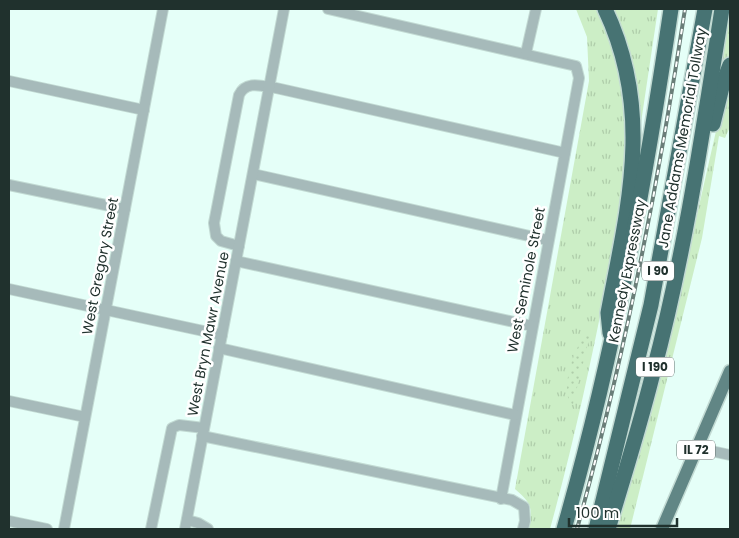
<svg xmlns="http://www.w3.org/2000/svg" width="739" height="538" font-family="Poppins,sans-serif">
  <style>
    .grass { fill: url(#grass-tufts) }
    .garden { fill: url(#garden-dots) }
    .lines { fill: none; stroke-linecap: round; stroke-linejoin: round }
    .minor-casing { stroke: #c2dad3; stroke-width: 12 }
    .major-casing { stroke: #c2dad3; stroke-width: 15 }
    .highway-casing { stroke: #c2dad3; stroke-width: 18 }
    .minor { stroke: #a6baba; stroke-width: 10 }
    .major { stroke: #618685; stroke-width: 12 }
    .highway { stroke: #477373; stroke-width: 15 }
    .rail-casing { stroke: #6a7e79; stroke-width: 4 }
    .rail { stroke: #fff; stroke-width: 2; stroke-dasharray: 5.5; stroke-linecap: butt }
    .labels { text-anchor: middle; stroke-width: 5; stroke-linejoin: round; paint-order: stroke }
    .shield { fill: #fff; stroke: #636f6c; stroke-width: 1 }
    .shield-label { font-size: 12px; font-weight: bold; fill: #20312d }
    .street-label { font-size: 14px; fill: #20312d; stroke: #fff }
  </style>
  <defs>
    <pattern id="grass-tufts" width="24" height="20" patternUnits="userSpaceOnUse" patternTransform="scale(1.25)"><rect width="24" height="20" fill="#cceec6"/><path d="M3 7l-1-3M5 7V3M7 7l1-3M15 17l-1-3M17 17v-4M19 17l1-3" fill="none" stroke="#afcdaa"/></pattern>
    <pattern id="garden-dots" width="8" height="8" patternUnits="userSpaceOnUse" patternTransform="scale(1.25)"><rect width="8" height="8" fill="#cceec6"/><path d="M2 2h.1M6 6h.1" fill="none" stroke="#afcdaa" stroke-width="1.8" stroke-linecap="round"/></pattern>
  </defs>
  <rect width="100%" height="100%" fill="#e5fff8"/>
  <g class="grass">
    <path d="M576,9H599C615,47 630,91 629,133C628,184 616,236 606,286C590,368 572,449 550,529H528C533,507 532,504 515,489L589,81L587,37Z"/>
    <polygon points="612,9 658,9 639,136 631,60"/>
    <polygon points="729,9 730,55 718,81"/>
    <polygon points="730,80 730,127 725,138 719,136 702,238 630,529 616,529 660,378 721,109"/>
  </g>
  <path class="garden" d="M586,333L590,335L573,404H570C561,383 574,350 586,333Z"/>
  <g class="lines">
    <defs>
      <g id="minor">
        <polyline points="328,9 576,66 579,78 501,499"/>
        <polyline points="526,53 536,9"/>
        <polyline points="9,81 144,110"/>
        <polyline points="253,174 547,240"/>
        <polyline points="9,185 125,209"/>
        <path d="M239,246L221,241L216,236L214,223L239,95C246,80 262,86 276,88L565,153"/>
        <polyline points="236,261 532,326"/>
        <polyline points="9,289 222,335"/>
        <polyline points="219,348 515,415"/>
        <polyline points="9,401 85,417"/>
        <polyline points="202,436 512,500 524,507 525,521 523,529"/>
        <polyline points="697,448 730,455"/>
        <polyline points="187,520 198,523 208,529"/>
        <polyline points="9,521 47,529"/>
        <polyline points="64,529 163,9"/>
        <polyline points="151,529 172,428 179,425 204,428"/>
        <polyline points="185,529 284,9"/>
      </g>
      <polyline id="major" points="662,529 730,371"/>
      <g id="highway">
        <path d="M605,9C654,112 628,207 608,313L610,333"/>
        <polyline points="713,124 723,83 730,65"/>
        <path d="M564,529C613,358 645,185 671,9"/>
        <polyline points="596,529 651,305 705,9"/>
        <path d="M608,529C624,477 640,425 653,373C685,254 703,130 722,9"/>
      </g>
    </defs>
    <use href="#minor" class="minor-casing"/>
    <use href="#major" class="major-casing"/>
    <use href="#highway" class="highway-casing"/>
    <use href="#minor" class="minor"/>
    <use href="#major" class="major"/>
    <use href="#highway" class="highway"/>
    <defs>
      <path id="rail" d="M577,529C625,356 658,186 685,9"/>
    </defs>
    <use href="#rail" class="rail-casing"/>
    <use href="#rail" class="rail"/>
  </g>
  <g class="labels">
    <g class="shield">
      <rect x="642" y="261.5" width="32" height="19" rx="4"/>
      <rect x="636" y="357.5" width="38" height="19" rx="4"/>
      <rect x="677" y="440.5" width="38" height="19" rx="4"/>
    </g>
    <g class="shield-label">
      <text x="658" y="275">I 90</text>
      <text x="655" y="371">I 190</text>
      <text x="696" y="454">IL 72</text>
    </g>
    <g class="street-label">
      <text transform="translate(682 138) rotate(-80)" y="5">Jane Addams Memorial Tollway</text>
      <text transform="translate(100 266) rotate(-79)" y="5">West Gregory Street</text>
      <text transform="translate(627 271) rotate(-79)" y="5">Kennedy Expressway</text>
      <text transform="translate(526 280) rotate(-79)" y="5">West Seminole Street</text>
      <text transform="translate(208 334) rotate(-79)" y="5">West Bryn Mawr Avenue</text>
    </g>
  </g>
  <rect width="739" height="538" fill="none" stroke="#20312d" stroke-width="20"/>
  <path d="M569 518v8h108v-8" fill="none" stroke="#20312d" stroke-width="2.5"/>
  <text x="576" y="518" font-size="15" fill="#20312d" stroke="#ffffff" stroke-width="4" paint-order="stroke">100 m</text>
</svg>
